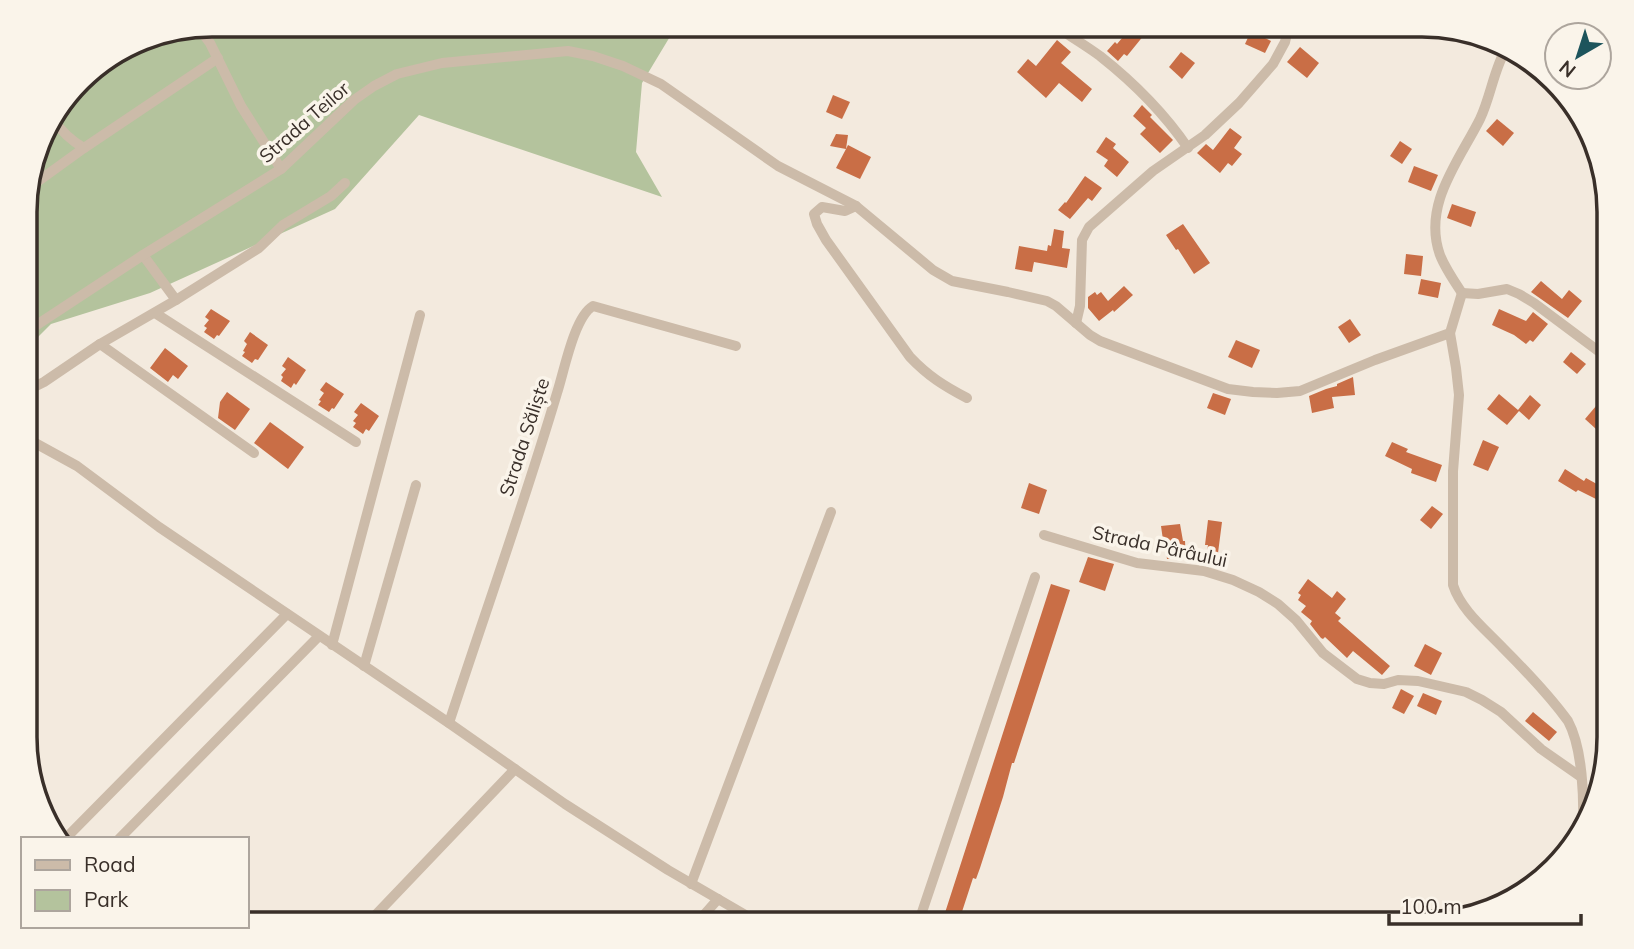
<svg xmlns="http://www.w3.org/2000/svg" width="1634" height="949" font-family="Mulish,sans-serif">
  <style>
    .green { fill: #b4c39d }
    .building { fill: #c96e46 }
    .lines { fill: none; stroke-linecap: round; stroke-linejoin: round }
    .street { stroke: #ccbba9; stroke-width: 10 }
    .labels { text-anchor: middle; stroke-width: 7; stroke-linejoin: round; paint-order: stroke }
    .street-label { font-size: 19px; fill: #392f29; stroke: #faf4ea }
    .rim { fill: none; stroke: #392f29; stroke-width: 3.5 }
  </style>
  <rect width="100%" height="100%" fill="#f3eade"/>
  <polygon class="green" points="212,25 677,25 642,83 636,152 662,197 419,115 335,209 150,293 51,324 26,349 26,188 44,129 88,71 141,39"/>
  <g class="building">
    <polygon points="1134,24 1153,24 1127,56 1124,54 1118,61 1107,51 1115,42 1117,44"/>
    <polygon points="1251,31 1271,41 1265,53 1245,44"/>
    <polygon points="1057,40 1071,52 1061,63 1092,89 1082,102 1059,83 1046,98 1017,72 1028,59 1036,66"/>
    <polygon points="1300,47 1319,63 1307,78 1287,62"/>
    <polygon points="1181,52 1195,63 1182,79 1169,67"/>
    <polygon points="833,95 850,102 842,119 826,112"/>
    <polygon points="1142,105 1152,115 1150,117 1173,140 1160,153 1140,134 1146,128 1133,116"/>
    <polygon points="1497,119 1514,133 1503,146 1486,131"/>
    <polygon points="1230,128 1242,137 1234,148 1242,154 1232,166 1228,163 1220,173 1197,153 1206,144 1213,150"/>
    <polygon points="836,134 848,135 846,149 848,145 871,157 860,179 836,168 846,149 830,146"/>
    <polygon points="1106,137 1116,144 1113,148 1129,162 1117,177 1104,166 1108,160 1096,152"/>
    <polygon points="1400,141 1412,149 1402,164 1390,156"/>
    <polygon points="1414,166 1438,175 1431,191 1408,182"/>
    <polygon points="1085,176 1102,188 1092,201 1088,198 1070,219 1058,210 1065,202 1066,203"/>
    <polygon points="1452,204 1476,212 1471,227 1447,218"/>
    <polygon points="1183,224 1210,263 1194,274 1178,249 1176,250 1166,235"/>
    <polygon points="1054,229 1064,231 1062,248 1070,249 1067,268 1034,262 1032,272 1015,269 1019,246 1047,251 1048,245 1051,246"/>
    <polygon points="1406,254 1423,256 1421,276 1404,274"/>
    <polygon points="1421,279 1441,283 1438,298 1418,294"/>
    <polygon points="1541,281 1562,299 1569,290 1582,301 1568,318 1531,292"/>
    <polygon points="1124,286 1133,295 1114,312 1113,310 1099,321 1088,308 1088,297 1095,292 1097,295 1101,292 1108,301"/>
    <polygon points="211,309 230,321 219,336 217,335 214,339 204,332 207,328 204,326 209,320 205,317"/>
    <polygon points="1499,309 1526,321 1533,312 1548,324 1533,342 1530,340 1526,344 1514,335 1492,325"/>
    <polygon points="1350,319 1361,335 1349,343 1338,327"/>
    <polygon points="250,332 268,345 258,360 255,359 252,363 242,356 245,352 243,351 247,344 244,341"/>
    <polygon points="1236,340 1260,350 1252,368 1228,357"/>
    <polygon points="165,348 188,366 178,379 173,375 168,382 150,368"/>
    <polygon points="1571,352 1586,364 1577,374 1563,362"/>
    <polygon points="288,357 306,370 296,385 294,383 291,388 281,381 283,377 281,375 286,369 282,366"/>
    <polygon points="1353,377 1355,395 1332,397 1334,408 1312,413 1309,396 1326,389 1337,386 1337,384"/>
    <polygon points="326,382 344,394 334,409 332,408 329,412 318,405 321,401 319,400 324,393 320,390"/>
    <polygon points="227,392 250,409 235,430 218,418 220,402"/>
    <polygon points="1213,393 1231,399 1225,415 1207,408"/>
    <polygon points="1499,394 1518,410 1530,395 1541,405 1529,420 1519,411 1507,425 1487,409"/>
    <polygon points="1602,399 1609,405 1609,413 1596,429 1585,419"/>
    <polygon points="361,403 379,416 369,431 366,429 363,434 353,427 356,423 353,421 358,415 354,412"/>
    <polygon points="270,422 304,447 288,469 254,443"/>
    <polygon points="1483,440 1499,447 1488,471 1473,465"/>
    <polygon points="1392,442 1408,449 1406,452 1442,465 1436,482 1411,473 1412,469 1385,456"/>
    <polygon points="1565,469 1584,481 1586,478 1604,488 1598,500 1578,490 1576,492 1558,481"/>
    <polygon points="1029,483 1047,490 1039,514 1021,508"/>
    <polygon points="1432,506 1443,514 1431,529 1420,520"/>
    <polygon points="1208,520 1222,522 1218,553 1226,555 1224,568 1205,563 1208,545 1205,545"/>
    <polygon points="1180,524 1183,541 1185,541 1186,558 1167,559 1165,540 1163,540 1161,526"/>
    <polygon points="1088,557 1114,564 1105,591 1079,582"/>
    <polygon points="1308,579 1332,598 1337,591 1346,599 1335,613 1341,618 1338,621 1390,666 1382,675 1353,651 1347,658 1325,637 1323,639 1321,638 1310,624 1312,621 1301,612 1306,606 1298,600 1301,595 1298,593"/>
    <polygon points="1051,584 1070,590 1014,763 1012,763 1003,797 980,868 976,879 973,878 958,924 943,919"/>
    <polygon points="1425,644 1442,653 1431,675 1414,666"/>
    <polygon points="1401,689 1414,696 1404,714 1392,708"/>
    <polygon points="1423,693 1442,701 1436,715 1417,706"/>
    <polygon points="1533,712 1557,732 1549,741 1525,721"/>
  </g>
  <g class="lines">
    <g class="street">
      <path d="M1055,25C1069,36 1085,45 1100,56C1133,82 1164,113 1188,148"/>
      <polyline points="198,27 210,43 241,106 281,169"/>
      <path d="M52,118C61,131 70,140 84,148"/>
      <polyline points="26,190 84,148 218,58"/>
      <path d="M856,206L845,211L822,207L814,214L817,224L826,240L910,357C928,376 944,386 967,398"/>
      <polyline points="143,255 176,300"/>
      <path d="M1462,293C1454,281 1445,268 1440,255C1422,205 1459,161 1480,119C1491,96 1494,68 1507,47"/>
      <polyline points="1462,293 1478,294 1507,289 1519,294 1534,303 1609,359"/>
      <polyline points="155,313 356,442"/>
      <polyline points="1076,323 1080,306 1082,240 1089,227 1153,171 1205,135 1239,103 1273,64 1285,42 1289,25"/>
      <polyline points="26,332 143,255 281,169 354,100 374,86 397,74 442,63 568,51 593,56 623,66 661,84 778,166 856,206 933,270 952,281 1008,292 1047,301 1056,306 1090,335 1100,341 1228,389 1253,392 1277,393 1300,391 1375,360 1450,333 1462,293"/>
      <path d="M1450,333L1456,368L1459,395L1453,471V585C1461,610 1485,629 1503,648C1526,671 1549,695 1568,721C1583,749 1584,801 1583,832"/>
      <polyline points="100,344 254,453"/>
      <polyline points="26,391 44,382 100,344 176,300 259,248 283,225 331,196 345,183"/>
      <polyline points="26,438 77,466 159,527 449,723 565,804 668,870 761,924"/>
      <polyline points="1044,535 1137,563 1204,571 1233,580 1259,592 1278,604 1296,620 1323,653 1357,679 1370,683 1384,684 1398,680 1418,681 1466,692 1482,700 1501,712 1541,749 1581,777"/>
      <polyline points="332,645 420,315"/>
      <polyline points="364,666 416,485"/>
      <path d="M449,723C485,613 524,504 557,393C564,372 574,317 593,306L736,346"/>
      <polyline points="65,839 287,614"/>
      <polyline points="119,839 319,636"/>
      <polyline points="691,884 831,512"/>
      <polyline points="367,924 515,769"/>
      <polyline points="696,924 718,899"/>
      <polyline points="918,924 1035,577"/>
    </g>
  </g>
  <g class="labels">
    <g class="street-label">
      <text transform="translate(304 122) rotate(-41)" y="7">Strada Teilor</text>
      <text transform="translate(524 437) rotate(-72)" y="7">Strada Săliște</text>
      <text transform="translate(1160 546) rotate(12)" y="7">Strada Pârâului</text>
    </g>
  </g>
  <path d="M0 0H1634V949H0ZM212 37H1422A175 175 0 0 1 1597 212V737A175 175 0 0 1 1422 912H212A175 175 0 0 1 37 737V212A175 175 0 0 1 212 37Z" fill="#faf4ea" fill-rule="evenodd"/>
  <path class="rim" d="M212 37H1422A175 175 0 0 1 1597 212V737A175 175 0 0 1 1422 912H212A175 175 0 0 1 37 737V212A175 175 0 0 1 212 37Z"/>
  <rect x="21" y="837" width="228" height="91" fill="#faf4ea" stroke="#ada59d" stroke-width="2"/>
  <rect x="35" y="860" width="35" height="10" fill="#ccbba9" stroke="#ada59d" stroke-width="2"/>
  <text x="84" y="872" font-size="21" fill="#392f29">Road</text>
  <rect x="35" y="890" width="35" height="21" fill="#b4c39d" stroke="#ada59d" stroke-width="2"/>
  <text x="84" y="907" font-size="21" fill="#392f29">Park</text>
  <g transform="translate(1578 56) rotate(219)"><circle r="33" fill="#faf4ea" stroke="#ada59d" stroke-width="2"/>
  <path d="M0-5L12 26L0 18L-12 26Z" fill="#1d545c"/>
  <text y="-10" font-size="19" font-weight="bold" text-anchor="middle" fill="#392f29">N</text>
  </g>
  <path d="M1389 914v10h192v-10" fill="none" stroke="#392f29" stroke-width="3.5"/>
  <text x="1400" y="914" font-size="21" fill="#392f29" stroke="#faf4ea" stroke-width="5" paint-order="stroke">100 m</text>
</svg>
